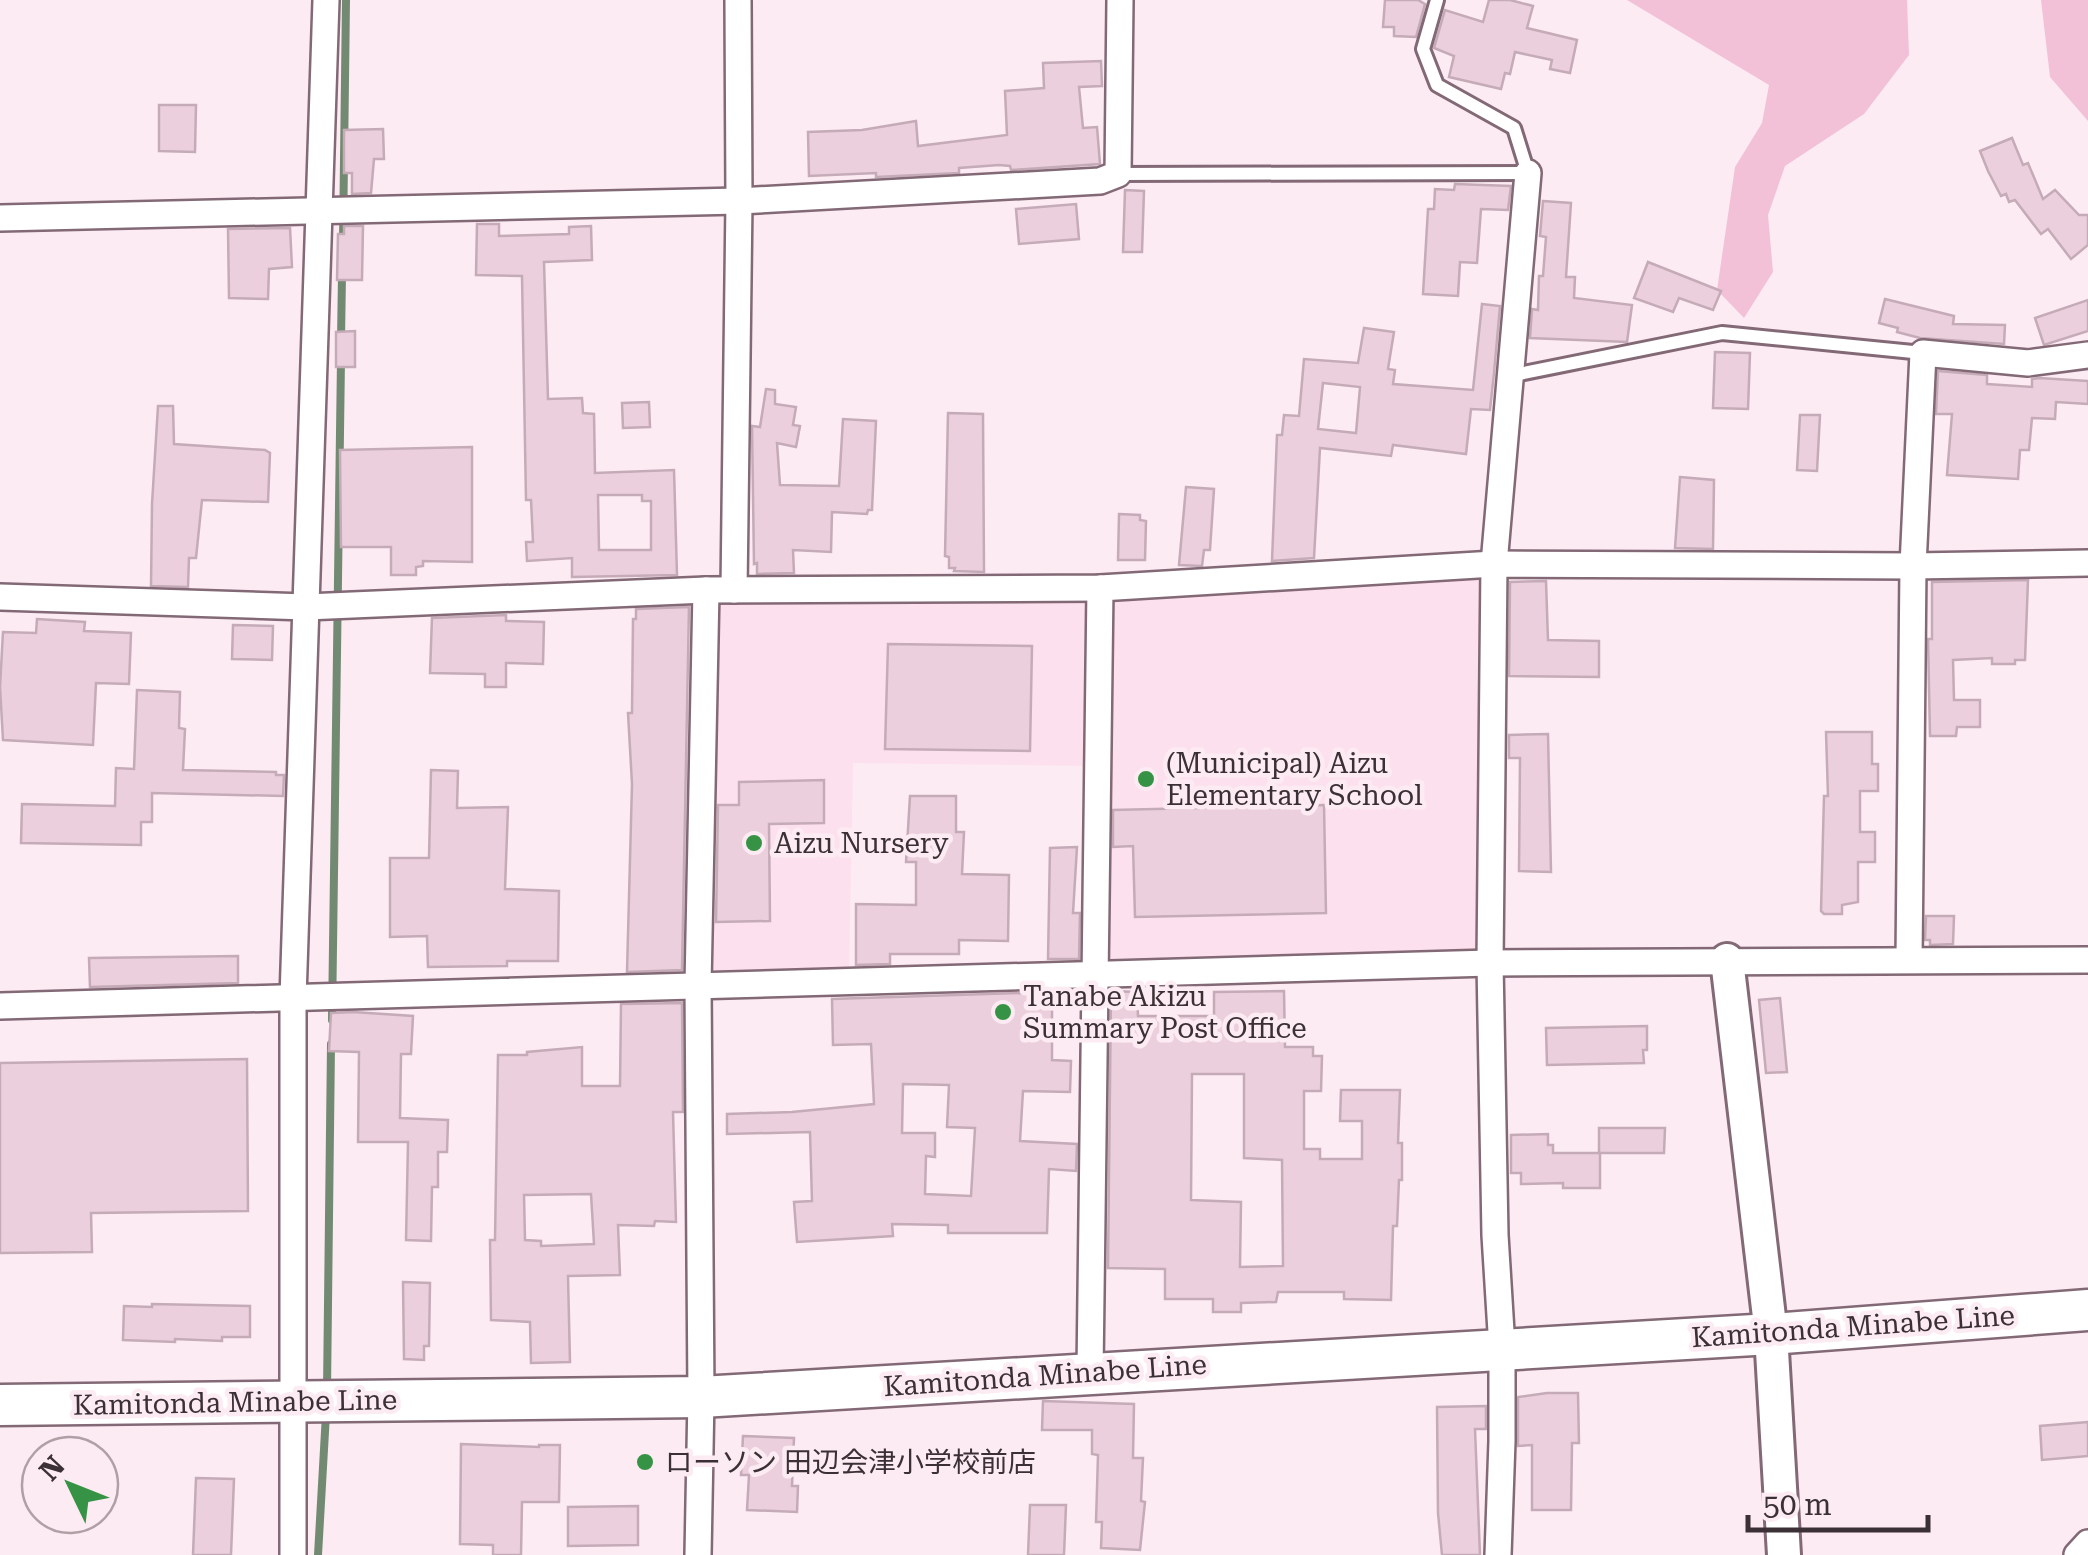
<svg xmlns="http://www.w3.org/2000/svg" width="2088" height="1555" font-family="'Roboto Serif','Noto Sans JP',serif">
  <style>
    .built { fill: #fde0ed }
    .green { fill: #f2c1d8 }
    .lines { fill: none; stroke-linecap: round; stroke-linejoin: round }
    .stream { stroke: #728a72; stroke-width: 8 }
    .building { fill: #ebcfdc; stroke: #c5abb7; stroke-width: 2.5; fill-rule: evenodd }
    .service-casing { stroke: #826975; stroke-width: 18 }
    .minor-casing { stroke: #826975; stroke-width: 30 }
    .tertiary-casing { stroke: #826975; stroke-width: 38 }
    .primary-casing { stroke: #826975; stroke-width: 45 }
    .service { stroke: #fff; stroke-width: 12 }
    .minor { stroke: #fff; stroke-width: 25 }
    .tertiary { stroke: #fff; stroke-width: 32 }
    .primary { stroke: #fff; stroke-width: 40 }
    .poi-dot { fill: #369345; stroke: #fcebf2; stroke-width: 4 }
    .labels { text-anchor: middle; stroke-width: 9; stroke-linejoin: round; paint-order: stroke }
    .poi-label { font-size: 28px; fill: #3b3035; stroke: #fcebf2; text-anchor: start }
    .street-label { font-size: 28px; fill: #3b3035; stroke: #fcebf2 }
  </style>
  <rect width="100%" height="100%" fill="#fcebf2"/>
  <polygon class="built" points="1494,564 1490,963 1096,976 1098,766 853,763 849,971 708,975 711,593"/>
  <g class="green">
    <polygon points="1627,0 1907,0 1909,55 1864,114 1785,166 1768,215 1773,272 1744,318 1717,290 1735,167 1762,123 1769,85"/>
    <polygon points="2041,0 2088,0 2088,121 2050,77"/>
  </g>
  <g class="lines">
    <g class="stream">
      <polyline points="343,240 346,0"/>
      <polyline points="341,340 342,274"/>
      <polyline points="332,1020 341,359"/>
      <polyline points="327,1390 331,1044"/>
      <polyline points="318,1555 326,1414"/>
    </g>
  </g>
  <g class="building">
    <polygon points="1385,0 1418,0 1425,4 1416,37 1394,36 1394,27 1383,27"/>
    <polygon points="1489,0 1510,0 1533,6 1527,28 1577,40 1570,73 1550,69 1552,60 1515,52 1510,74 1505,73 1501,89 1449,77 1454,56 1434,48 1445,10 1483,22"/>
    <polygon points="1101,61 1102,86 1079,87 1083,128 1097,127 1100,164 1011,170 1010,166 999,165 959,168 959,173 876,177 876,173 809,176 808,132 862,130 916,121 918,146 1007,135 1005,91 1044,88 1043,63"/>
    <polygon points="159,105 196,105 195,152 159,151"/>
    <polygon points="383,129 384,159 374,159 371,193 352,194 352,173 344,173 344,130"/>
    <polygon points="2012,138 2023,165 2028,163 2043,199 2055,190 2079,215 2088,215 2088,245 2071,259 2048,229 2041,234 2015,200 2009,202 2006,194 2001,196 1988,171 1980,151"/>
    <polygon points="1455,184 1511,186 1508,210 1481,209 1477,263 1460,262 1458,296 1423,294 1428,209 1434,209 1435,189 1454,190"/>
    <polygon points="1125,190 1144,191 1142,252 1123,252"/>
    <polygon points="1543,201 1571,203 1566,277 1575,277 1574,298 1632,305 1627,342 1530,338 1532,309 1538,310 1539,276 1543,276 1546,237 1540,236"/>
    <polygon points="1076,204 1079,239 1019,244 1016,209"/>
    <path d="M477,224H499V236L569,234V227L591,226L592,260L544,262L548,399L582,398L583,413L594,414L595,473L674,470L677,575L572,577V558L527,561L526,542H533L531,500H526L522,276L476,275ZM598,495H642V501H651V550H599Z"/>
    <polygon points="344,226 363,226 362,280 337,280 338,234 344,234"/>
    <polygon points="290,228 292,267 269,269 268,299 229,298 228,229"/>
    <polygon points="1648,262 1721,291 1713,310 1679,298 1673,312 1634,298"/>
    <polygon points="1885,299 1954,316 1953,324 2005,325 2004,344 1920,338 1897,332 1898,328 1879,323"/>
    <polygon points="2088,300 2088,331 2044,345 2035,318"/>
    <path d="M1482,304L1500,306L1494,373L1490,410L1471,409L1466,454L1393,445L1391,456L1320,448L1314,558L1272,561L1277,435H1282L1284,415L1299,416L1304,359L1358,363L1364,328L1394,332L1388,369L1395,370L1393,384L1473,390ZM1323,383L1360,387L1356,433L1318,429Z"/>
    <polygon points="355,331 355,367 336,367 336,332"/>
    <polygon points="1715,352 1750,353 1748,409 1713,408"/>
    <polygon points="1938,371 1987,375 1987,384 2032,387 2032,379 2039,378 2088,381 2088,404 2056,402 2055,419 2032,418 2029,450 2020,450 2018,479 1947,475 1952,414 1936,414"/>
    <polygon points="766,389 775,390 775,404 796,407 793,425 800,426 796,447 777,443 780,485 839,486 843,419 876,421 872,510 868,510 867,514 832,512 831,552 793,550 794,573 757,574 757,563 754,564 752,426 760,427"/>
    <polygon points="649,402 650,427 623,428 622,403"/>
    <polygon points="158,406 173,406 174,444 265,450 270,453 268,502 202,500 196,558 189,558 188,587 151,586 152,504"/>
    <polygon points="948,413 983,414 984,572 954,571 955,568 949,568 949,557 945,556"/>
    <polygon points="1800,415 1820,415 1817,471 1797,470"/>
    <polygon points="472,447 472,562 423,561 423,566 416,567 416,575 391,575 391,547 341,547 340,450"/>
    <polygon points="1680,477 1714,480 1713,549 1675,548"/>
    <polygon points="1186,487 1214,489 1210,550 1204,550 1202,566 1179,565"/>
    <polygon points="1119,514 1140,515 1140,520 1146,521 1145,560 1118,560"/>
    <polygon points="2028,580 2025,660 2015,660 2015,664 1992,664 1992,658 1953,660 1954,700 1980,700 1980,727 1957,727 1956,736 1930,736 1928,639 1932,639 1932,582"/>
    <polygon points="1546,581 1548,640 1599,641 1599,677 1509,676 1510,582"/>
    <polygon points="689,607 682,970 627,972 632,784 628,713 632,713 633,619 636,619 636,609"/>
    <polygon points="506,615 506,621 544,622 543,664 506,663 506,687 485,687 485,674 430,673 432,618"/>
    <polygon points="37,619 85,622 84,631 131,633 129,684 96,683 93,745 3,740 0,687 3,632 36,633"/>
    <polygon points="233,625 273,626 272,660 232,659"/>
    <polygon points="888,644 1032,646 1030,751 885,749"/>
    <polygon points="137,690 180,692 179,728 185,729 183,770 276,772 276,775 284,775 283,796 152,793 152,822 141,822 141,845 21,843 22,804 115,806 116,768 134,769"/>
    <polygon points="1826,732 1872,732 1872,764 1878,764 1878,791 1860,791 1860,832 1875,832 1875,862 1858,862 1858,902 1842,905 1842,914 1824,914 1821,911 1824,796 1828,796"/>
    <polygon points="1548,734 1551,872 1519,871 1520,758 1509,758 1509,735"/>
    <polygon points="431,770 458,771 457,808 508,807 505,889 559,891 558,961 507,961 507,966 428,967 427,936 390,937 390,858 429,858"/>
    <polygon points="824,780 824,823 769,824 770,921 716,922 718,805 739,805 739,782"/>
    <polygon points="910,796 956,796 956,832 964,832 962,874 1009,875 1008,941 959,940 959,954 890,954 890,964 856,965 856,904 916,905 916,862 906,862"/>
    <polygon points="1324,805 1326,913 1135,917 1133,846 1113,847 1113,810"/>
    <polygon points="1077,847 1073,913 1080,913 1079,959 1048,959 1050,848"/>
    <polygon points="1926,916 1954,916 1953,944 1930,945 1930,940 1925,940"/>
    <polygon points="238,956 238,983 90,987 89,958"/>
    <path d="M1111,991L1137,992L1138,1016H1214V992L1284,991L1285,1047H1313V1056H1322L1321,1091H1304V1149H1320V1159H1362V1121H1340L1341,1090H1400L1398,1143H1402V1180H1399L1397,1226H1393L1391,1300L1344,1299V1292H1278L1276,1302L1241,1303V1312H1213V1299H1165V1269L1108,1268ZM1192,1074H1244V1158L1282,1160L1283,1266L1240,1267L1241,1202L1191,1200Z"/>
    <path d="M1052,992V1060L1071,1061L1070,1092L1023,1091L1020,1141L1077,1144L1076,1171L1049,1169L1047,1233H948V1225L892,1224L893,1236L797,1242L794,1202L812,1201L810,1132L727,1134V1114L792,1112L874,1104L871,1044L833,1045L832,999ZM903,1084L949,1085L947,1127L975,1128L971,1196L925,1194L926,1156L935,1157V1133H902Z"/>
    <polygon points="1780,998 1787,1072 1766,1073 1759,1000"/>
    <path d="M682,1003L683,1112H673L676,1222L655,1221L654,1226L618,1225L620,1275L568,1276L570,1362L531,1363L530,1322L491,1320L490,1240H495L498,1055H527V1052L582,1047V1086H620L621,1004ZM591,1194L594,1244L541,1246V1241L525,1240L524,1195Z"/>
    <polygon points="353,1012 413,1016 411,1054 401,1054 400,1118 448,1120 447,1152 438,1152 438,1187 432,1187 431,1241 406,1240 408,1142 358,1142 359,1052 329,1051 331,1013"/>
    <polygon points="1647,1026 1647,1050 1643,1050 1644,1063 1547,1065 1546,1028"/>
    <polygon points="247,1059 248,1211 91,1213 92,1252 0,1253 0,1063"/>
    <polygon points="1599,1128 1665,1128 1664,1153 1599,1153"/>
    <polygon points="1548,1134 1548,1145 1553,1145 1553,1153 1600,1153 1600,1188 1563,1188 1563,1183 1521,1184 1521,1173 1511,1173 1511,1135"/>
    <polygon points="403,1282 430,1283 429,1346 424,1346 424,1360 404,1359"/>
    <polygon points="152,1304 250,1306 250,1337 222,1337 222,1341 175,1339 175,1342 123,1340 124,1306 152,1307"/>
    <polygon points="1547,1393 1578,1393 1579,1443 1572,1443 1571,1510 1532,1510 1532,1445 1518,1446 1518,1397"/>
    <polygon points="1043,1401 1134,1404 1133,1458 1143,1458 1141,1501 1145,1502 1140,1550 1101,1548 1102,1522 1096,1522 1098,1455 1092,1454 1092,1430 1042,1430"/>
    <polygon points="1486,1406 1486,1429 1475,1429 1480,1555 1442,1555 1438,1513 1437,1407"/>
    <polygon points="2088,1422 2088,1456 2042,1460 2040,1426"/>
    <polygon points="743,1436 794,1438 792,1486 798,1486 797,1512 747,1510 749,1475 741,1475"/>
    <polygon points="461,1444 539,1447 539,1445 560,1445 559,1502 522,1502 521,1555 493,1555 493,1545 460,1544"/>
    <polygon points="196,1478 234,1479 231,1555 193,1555"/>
    <polygon points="1030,1505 1066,1505 1064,1555 1028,1555"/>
    <polygon points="638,1506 638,1545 568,1546 568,1507"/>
  </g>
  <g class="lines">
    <defs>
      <g id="service">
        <polyline points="1118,174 1528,173 1514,128 1437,85 1423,49 1437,0"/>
        <polyline points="1509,376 1722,333 1923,353"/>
      </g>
      <g id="minor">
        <polyline points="0,218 739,201 1100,181 1118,174 1120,0"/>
        <polyline points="734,590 739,201 738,0"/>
        <polyline points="0,597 306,607 706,590 1100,588 1494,564 1913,566 2088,563"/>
        <polyline points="1909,960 1913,566 1923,353 2028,363 2088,355"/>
        <polyline points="0,1006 1490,963 2088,960"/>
        <polyline points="1090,1372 1100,588"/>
        <polyline points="293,1555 293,998 326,0"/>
        <polyline points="698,1555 701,1397 698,985 706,590"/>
        <polyline points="1498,1555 1502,1441 1502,1348 1495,1235 1490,963 1494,564 1528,173"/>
        <polyline points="2077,1555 2088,1543"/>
      </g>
      <polyline id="tertiary" points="1727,960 1771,1334 1784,1555"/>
      <polyline id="primary" points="0,1405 701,1397 1771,1334 2088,1310"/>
    </defs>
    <use href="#service" class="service-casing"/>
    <use href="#minor" class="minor-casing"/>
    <use href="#tertiary" class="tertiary-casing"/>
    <use href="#primary" class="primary-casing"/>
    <use href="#service" class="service"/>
    <use href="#minor" class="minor"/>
    <use href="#tertiary" class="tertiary"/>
    <use href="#primary" class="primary"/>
  </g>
  <g class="poi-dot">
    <circle cx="1146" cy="779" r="10"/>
    <circle cx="754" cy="843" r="10"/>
    <circle cx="1003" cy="1012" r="10"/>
    <circle cx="645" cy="1462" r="10"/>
  </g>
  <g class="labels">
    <g class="poi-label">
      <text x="1166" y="773">(Municipal) Aizu<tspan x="1166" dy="32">Elementary School</tspan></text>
      <text x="774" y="853">Aizu Nursery</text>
      <text x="1023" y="1006">Tanabe Akizu<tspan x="1023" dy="32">Summary Post Office</tspan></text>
      <text x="665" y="1472">ローソン 田辺会津小学校前店</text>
    </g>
    <g class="street-label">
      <text transform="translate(1853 1326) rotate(-4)" y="10">Kamitonda Minabe Line</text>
      <text transform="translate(1045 1375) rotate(-4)" y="10">Kamitonda Minabe Line</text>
      <text transform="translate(235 1402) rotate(-1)" y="10">Kamitonda Minabe Line</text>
    </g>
  </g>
  <g transform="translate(70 1485) rotate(313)"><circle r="48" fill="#fcebf2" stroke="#afa0a6" stroke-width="2.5"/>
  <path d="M0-8L18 38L0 25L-18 38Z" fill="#369345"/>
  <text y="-15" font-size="28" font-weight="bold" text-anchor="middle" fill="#3b3035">N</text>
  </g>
  <path d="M1748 1515v15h180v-15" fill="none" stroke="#3b3035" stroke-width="5"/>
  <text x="1763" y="1515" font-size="30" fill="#3b3035" stroke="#fcebf2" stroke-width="8" paint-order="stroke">50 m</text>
</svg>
